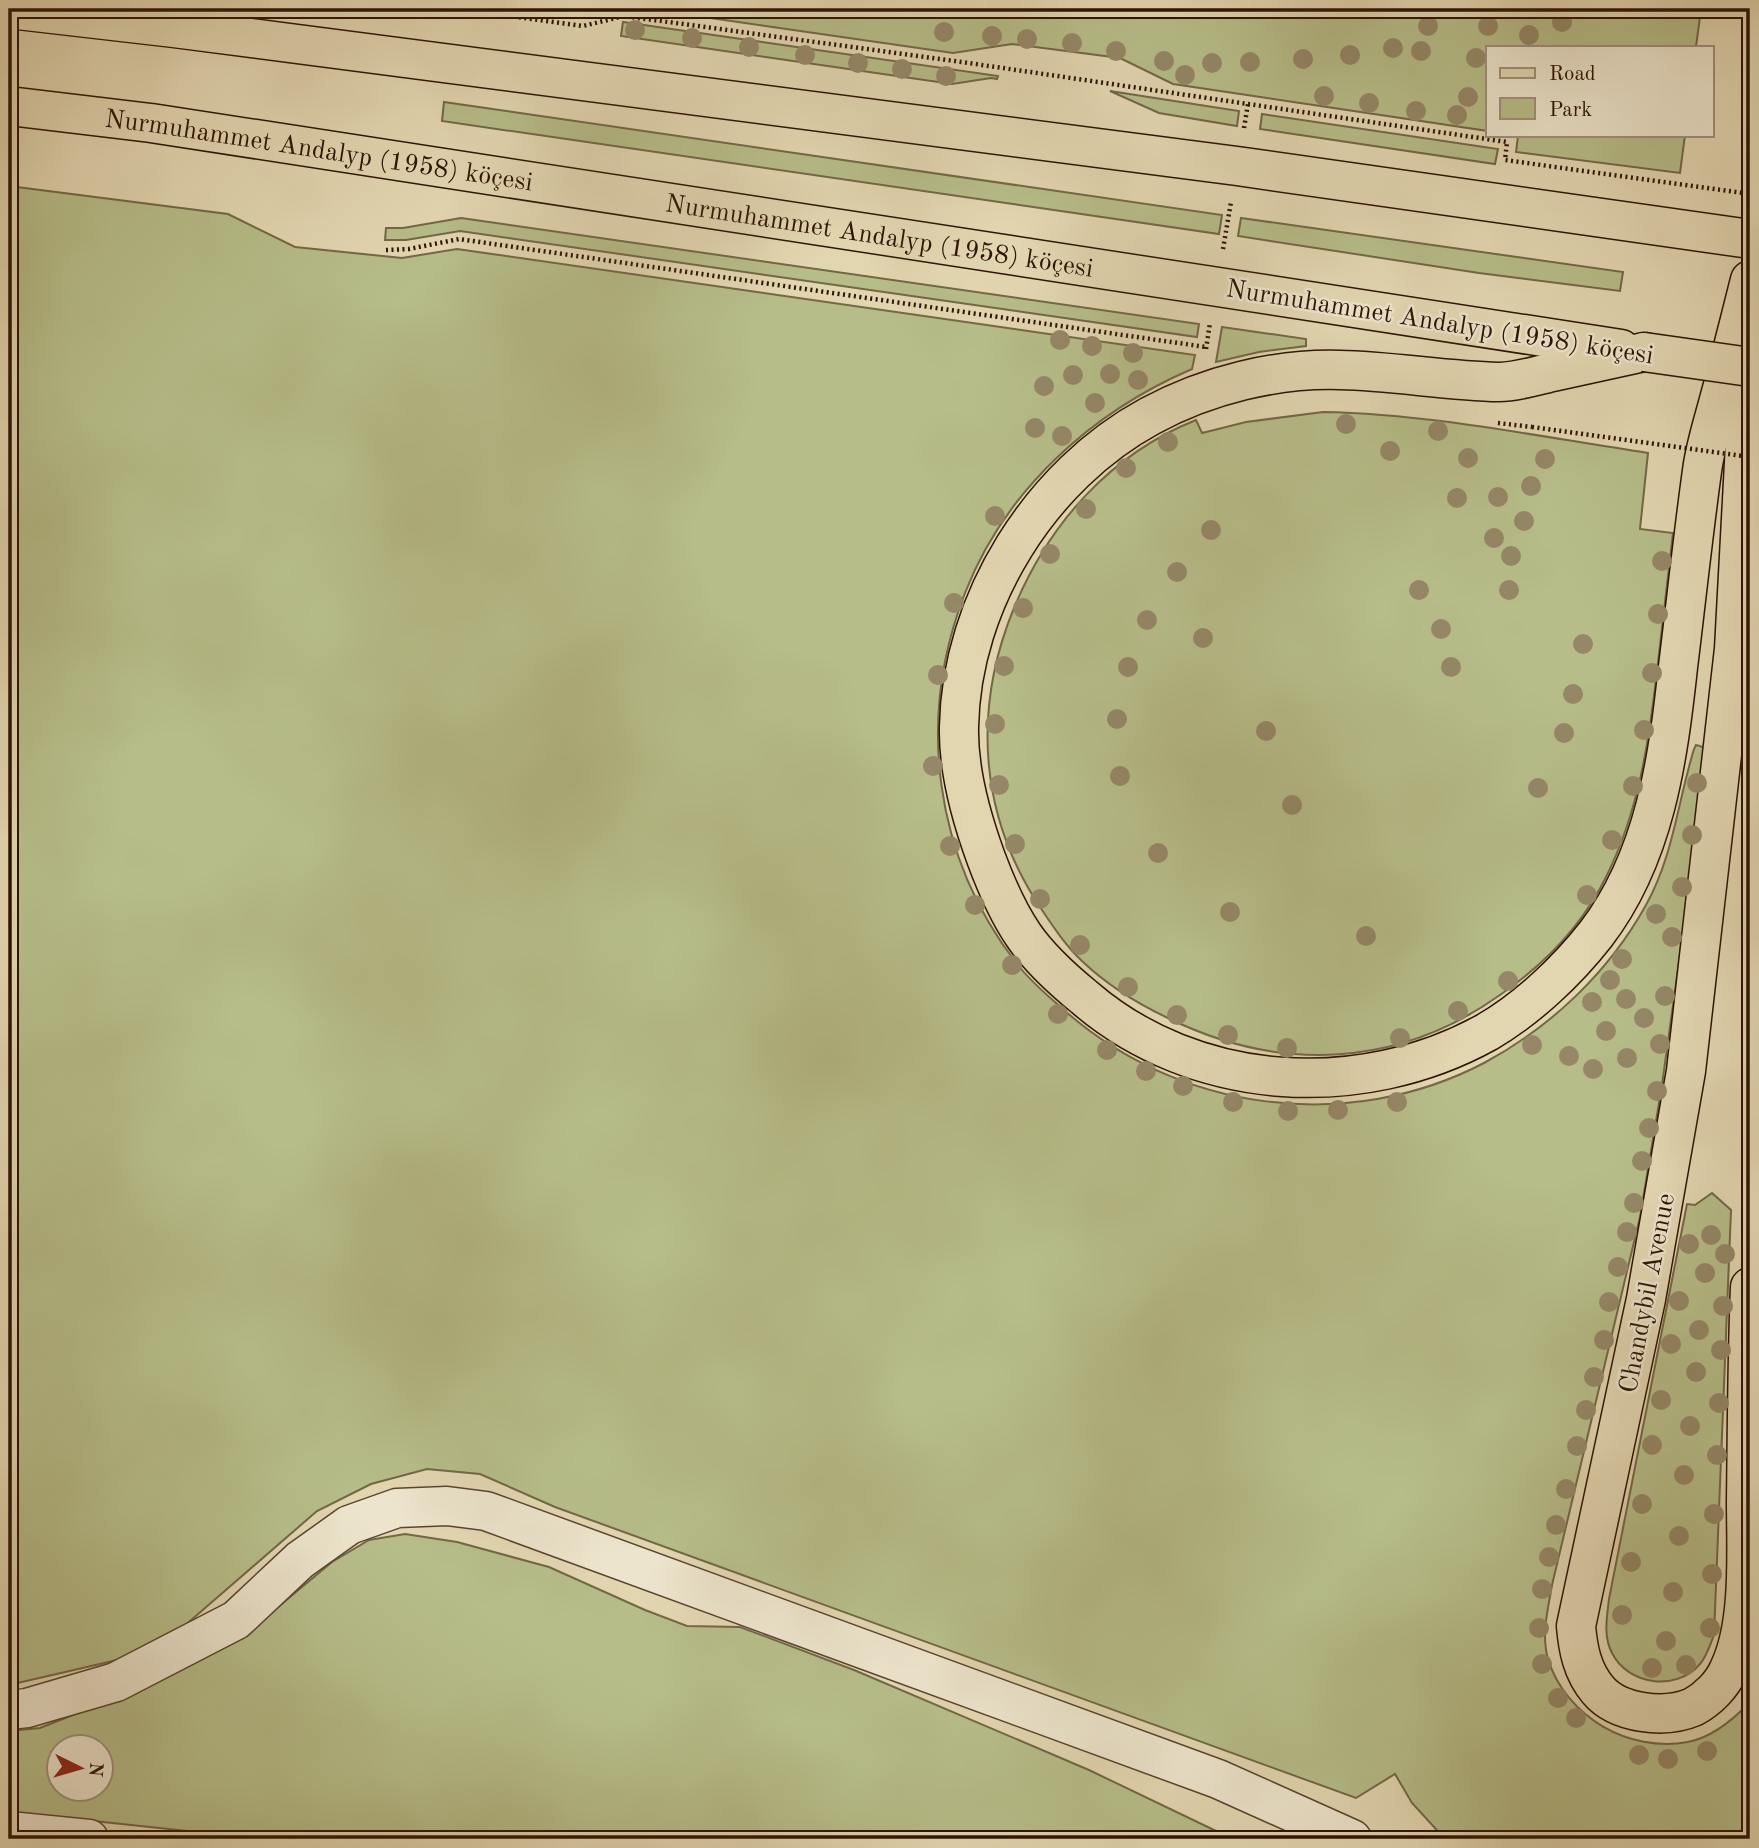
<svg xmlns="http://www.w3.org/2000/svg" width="1759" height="1848" font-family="'Old Standard TT',serif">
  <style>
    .green { fill: #b6bd89; stroke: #726846; stroke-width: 2; fill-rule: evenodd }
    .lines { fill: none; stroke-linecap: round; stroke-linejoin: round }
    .minor-casing { stroke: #5a442e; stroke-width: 41 }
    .major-casing { stroke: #2d1303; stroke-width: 41 }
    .path { stroke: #2d1303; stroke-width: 4.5; stroke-dasharray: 2 3.5; stroke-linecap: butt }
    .minor { stroke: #ece4cc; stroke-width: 38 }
    .major { stroke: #e2d6b1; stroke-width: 38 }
    .major-bridge-casing { stroke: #2d1303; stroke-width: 41; stroke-linecap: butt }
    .path-bridge { stroke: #2d1303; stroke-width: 4.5; stroke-dasharray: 2 3.5; stroke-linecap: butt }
    .major-bridge { stroke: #e2d6b1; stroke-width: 38 }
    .tree { fill: #958767 }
    .labels { text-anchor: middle; stroke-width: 5; stroke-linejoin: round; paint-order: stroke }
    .street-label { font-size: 26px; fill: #2d1303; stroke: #ece4cc }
  </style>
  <rect width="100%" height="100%" fill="#e2d6b1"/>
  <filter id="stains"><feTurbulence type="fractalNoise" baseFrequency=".00286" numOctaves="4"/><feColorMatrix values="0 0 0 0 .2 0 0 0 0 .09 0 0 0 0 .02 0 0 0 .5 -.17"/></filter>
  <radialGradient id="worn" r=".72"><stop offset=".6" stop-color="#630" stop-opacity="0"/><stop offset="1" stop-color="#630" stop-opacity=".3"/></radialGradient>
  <g class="green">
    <polygon points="526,9 612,9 581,17"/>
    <polygon points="648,9 1701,9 1696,47 1488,47 1488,131 1173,84 1120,58 1012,44 953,53"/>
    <polygon points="623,22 998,76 997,79 991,78 952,84 621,36"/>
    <polygon points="1110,91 1239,111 1237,126 1159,113"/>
    <polygon points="444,102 1222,215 1219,234 442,121"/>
    <polygon points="1262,114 1498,149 1495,164 1260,129"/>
    <polygon points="1513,135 1685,135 1680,173 1516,152 1518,136"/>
    <path d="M9,186L228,214L295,247L402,258L457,249L1195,355L1192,369C1092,412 1005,490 965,593C916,719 934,857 1017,964C1031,982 1048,996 1064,1010C1179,1112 1348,1134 1484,1063C1551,1027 1609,972 1646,905C1673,857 1678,801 1694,749L1696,745L1703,747L1706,752V766L1662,1085L1640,1217L1552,1585C1548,1609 1541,1635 1548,1659C1566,1717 1629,1753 1688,1742C1713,1737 1733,1720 1750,1702V1839H1445L1412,1803L1395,1774L1356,1798L555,1507L480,1474L427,1469L371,1484L317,1511L182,1628L130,1657L9,1685Z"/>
    <polygon points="461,218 1199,324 1197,337 460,231 406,240 385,240 386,228 403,228"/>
    <polygon points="1241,218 1623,272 1620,291 1479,273 1238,236"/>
    <polygon points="1222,327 1306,339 1306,346 1259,352 1216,362"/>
    <path d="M1323,412C1432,414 1541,437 1648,453L1640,529L1673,533C1668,579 1662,625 1657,671C1649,741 1639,810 1607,875C1583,925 1545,964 1500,995C1399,1067 1281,1073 1170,1019C1138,1004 1107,985 1082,961C1066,946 1054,928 1042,910C979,817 972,710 1014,608C1049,523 1111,454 1196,420L1202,433L1246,422Z"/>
    <path d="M1712,1193L1731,1210L1714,1635C1710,1645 1707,1656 1700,1664C1676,1692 1628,1685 1612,1653C1603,1636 1607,1617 1609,1599L1687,1204L1695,1205Z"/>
    <path d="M405,1534L457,1542L549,1567L645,1610L687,1626L740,1627L854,1670L1089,1770L1214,1830L1241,1839H264L9,1812V1731L40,1728L106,1702L237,1641L332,1562L369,1540ZM60,1746H102V1788H60Z"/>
  </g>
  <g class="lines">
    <defs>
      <g id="minor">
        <polyline points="9,1710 27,1708 116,1682 236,1620 300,1560 349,1525 397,1508 447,1506 486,1511 1218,1779 1352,1839"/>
        <polyline points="9,1831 89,1839"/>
      </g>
      <g id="major">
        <polyline points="9,9 174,28 1237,166 1750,239"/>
        <path id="s1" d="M9,106L151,123L1621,349"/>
        <path d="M1750,351L1734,649L1686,1071L1646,1299L1576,1626C1578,1649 1582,1671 1598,1690C1618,1714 1665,1719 1693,1707C1708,1699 1722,1685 1729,1669C1751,1623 1746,1551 1746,1500C1747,1429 1747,1358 1750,1287"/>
        <path d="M1644,352C1612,359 1580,366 1548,373C1532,377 1515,382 1499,382C1446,381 1393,371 1340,370C1276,368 1207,385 1150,416C1041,475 961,601 959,727C958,771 971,817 986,858C996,885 1008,913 1024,936C1040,959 1062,979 1084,997C1195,1093 1361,1102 1487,1032C1528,1008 1567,971 1596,934C1655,857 1668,759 1678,667C1686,602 1693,536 1702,471C1705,447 1713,423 1719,400C1730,360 1740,320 1750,280"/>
      </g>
    </defs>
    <use href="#minor" class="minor-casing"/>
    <use href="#major" class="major-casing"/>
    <g class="path">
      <polyline points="459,9 583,26 624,16 955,61 1507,142 1505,160 1750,194"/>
      <polyline points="1244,128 1248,104"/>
      <polyline points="1223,249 1231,202"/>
      <polyline points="386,250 409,249 459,239 1206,347"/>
      <polyline points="1206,349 1210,323"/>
      <polyline points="1498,423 1532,427"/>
    </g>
    <use href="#minor" class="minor"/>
    <use href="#major" class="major"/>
    <defs>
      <polyline id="major-bridge" points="1644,352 1750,367"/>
    </defs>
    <use href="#major-bridge" class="major-bridge-casing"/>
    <polyline class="path-bridge" points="1532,427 1750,457"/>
    <use href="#major-bridge" class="major-bridge"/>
  </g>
  <g class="tree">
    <circle cx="1562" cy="22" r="10"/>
    <circle cx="1428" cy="26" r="10"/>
    <circle cx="1488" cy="26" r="10"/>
    <circle cx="635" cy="30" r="10"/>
    <circle cx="944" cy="32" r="10"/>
    <circle cx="1529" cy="35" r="10"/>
    <circle cx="992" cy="36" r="10"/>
    <circle cx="692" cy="38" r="10"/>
    <circle cx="1027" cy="39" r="10"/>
    <circle cx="1072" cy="43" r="10"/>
    <circle cx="749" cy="47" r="10"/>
    <circle cx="1393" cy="48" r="10"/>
    <circle cx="1116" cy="51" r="10"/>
    <circle cx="1421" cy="51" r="10"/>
    <circle cx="805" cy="55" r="10"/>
    <circle cx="1350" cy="55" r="10"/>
    <circle cx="1476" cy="58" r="10"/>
    <circle cx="1303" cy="59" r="10"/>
    <circle cx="1164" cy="61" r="10"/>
    <circle cx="1250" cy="62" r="10"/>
    <circle cx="858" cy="63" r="10"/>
    <circle cx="1212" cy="63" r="10"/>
    <circle cx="902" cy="69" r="10"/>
    <circle cx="1185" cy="75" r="10"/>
    <circle cx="946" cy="76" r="10"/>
    <circle cx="1324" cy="96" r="10"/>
    <circle cx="1468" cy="97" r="10"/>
    <circle cx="1369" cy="103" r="10"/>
    <circle cx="1416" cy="111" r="10"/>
    <circle cx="1457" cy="115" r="10"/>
    <circle cx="1060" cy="340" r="10"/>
    <circle cx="1092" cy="346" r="10"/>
    <circle cx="1133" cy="353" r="10"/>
    <circle cx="1110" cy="374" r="10"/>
    <circle cx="1073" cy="375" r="10"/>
    <circle cx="1138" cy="380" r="10"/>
    <circle cx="1044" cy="386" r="10"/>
    <circle cx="1095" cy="403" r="10"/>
    <circle cx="1346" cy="424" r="10"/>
    <circle cx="1035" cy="428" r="10"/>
    <circle cx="1438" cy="431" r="10"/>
    <circle cx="1062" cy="436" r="10"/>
    <circle cx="1168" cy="442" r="10"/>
    <circle cx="1390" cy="451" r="10"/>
    <circle cx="1468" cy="458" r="10"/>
    <circle cx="1545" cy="459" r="10"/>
    <circle cx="1126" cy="468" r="10"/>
    <circle cx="1531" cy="486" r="10"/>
    <circle cx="1498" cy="497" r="10"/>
    <circle cx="1457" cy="498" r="10"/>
    <circle cx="1086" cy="509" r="10"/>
    <circle cx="995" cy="516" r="10"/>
    <circle cx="1524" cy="521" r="10"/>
    <circle cx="1211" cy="530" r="10"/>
    <circle cx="1494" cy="538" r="10"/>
    <circle cx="1050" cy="554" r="10"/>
    <circle cx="1511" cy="556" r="10"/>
    <circle cx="1662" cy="561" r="10"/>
    <circle cx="1177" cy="572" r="10"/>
    <circle cx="1419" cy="590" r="10"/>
    <circle cx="1509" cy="590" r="10"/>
    <circle cx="954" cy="603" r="10"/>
    <circle cx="1023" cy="608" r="10"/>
    <circle cx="1658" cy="614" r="10"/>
    <circle cx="1147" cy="620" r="10"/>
    <circle cx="1441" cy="629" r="10"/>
    <circle cx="1203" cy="638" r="10"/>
    <circle cx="1583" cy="644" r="10"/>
    <circle cx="1004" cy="666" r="10"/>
    <circle cx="1128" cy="667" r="10"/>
    <circle cx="1451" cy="667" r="10"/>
    <circle cx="1652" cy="673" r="10"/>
    <circle cx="938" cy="675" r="10"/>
    <circle cx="1573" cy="694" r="10"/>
    <circle cx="1117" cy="719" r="10"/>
    <circle cx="995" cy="724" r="10"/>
    <circle cx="1644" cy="730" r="10"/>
    <circle cx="1266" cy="731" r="10"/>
    <circle cx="1564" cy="733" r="10"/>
    <circle cx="933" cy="766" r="10"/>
    <circle cx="1120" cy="776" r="10"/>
    <circle cx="1697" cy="783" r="10"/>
    <circle cx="999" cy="785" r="10"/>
    <circle cx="1633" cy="786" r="10"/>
    <circle cx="1538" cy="788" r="10"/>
    <circle cx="1292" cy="805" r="10"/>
    <circle cx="1692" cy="835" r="10"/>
    <circle cx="1612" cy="840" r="10"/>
    <circle cx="1015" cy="844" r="10"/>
    <circle cx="950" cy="846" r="10"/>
    <circle cx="1158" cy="853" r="10"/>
    <circle cx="1682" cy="887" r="10"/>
    <circle cx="1587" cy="895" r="10"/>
    <circle cx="1040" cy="899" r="10"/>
    <circle cx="975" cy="905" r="10"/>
    <circle cx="1230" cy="912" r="10"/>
    <circle cx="1656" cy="914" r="10"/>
    <circle cx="1366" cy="936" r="10"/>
    <circle cx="1672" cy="937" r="10"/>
    <circle cx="1080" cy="945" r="10"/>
    <circle cx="1622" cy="959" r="10"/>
    <circle cx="1012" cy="965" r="10"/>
    <circle cx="1610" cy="980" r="10"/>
    <circle cx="1508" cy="981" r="10"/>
    <circle cx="1128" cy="987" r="10"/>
    <circle cx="1665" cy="996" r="10"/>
    <circle cx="1626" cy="999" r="10"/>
    <circle cx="1592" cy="1002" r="10"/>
    <circle cx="1458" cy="1011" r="10"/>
    <circle cx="1058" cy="1014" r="10"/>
    <circle cx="1177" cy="1015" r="10"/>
    <circle cx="1644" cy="1018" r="10"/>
    <circle cx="1606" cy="1031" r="10"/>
    <circle cx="1228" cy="1035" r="10"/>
    <circle cx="1400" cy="1038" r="10"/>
    <circle cx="1660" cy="1044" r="10"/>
    <circle cx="1532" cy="1045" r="10"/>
    <circle cx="1287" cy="1048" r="10"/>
    <circle cx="1107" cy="1050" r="10"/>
    <circle cx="1569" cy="1056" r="10"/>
    <circle cx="1627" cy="1058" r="10"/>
    <circle cx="1593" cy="1069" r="10"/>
    <circle cx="1146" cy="1071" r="10"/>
    <circle cx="1183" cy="1086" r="10"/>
    <circle cx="1657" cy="1091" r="10"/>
    <circle cx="1233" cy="1102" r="10"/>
    <circle cx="1397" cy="1102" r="10"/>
    <circle cx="1338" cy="1110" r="10"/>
    <circle cx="1288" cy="1111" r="10"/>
    <circle cx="1649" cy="1128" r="10"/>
    <circle cx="1642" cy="1161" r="10"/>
    <circle cx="1634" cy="1203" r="10"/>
    <circle cx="1627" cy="1232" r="10"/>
    <circle cx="1711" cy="1235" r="10"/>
    <circle cx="1689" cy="1244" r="10"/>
    <circle cx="1725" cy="1254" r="10"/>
    <circle cx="1618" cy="1267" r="10"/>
    <circle cx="1705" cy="1273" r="10"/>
    <circle cx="1679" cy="1301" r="10"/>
    <circle cx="1609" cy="1302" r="10"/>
    <circle cx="1723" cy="1306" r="10"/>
    <circle cx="1699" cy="1330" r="10"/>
    <circle cx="1604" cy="1340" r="10"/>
    <circle cx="1671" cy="1344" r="10"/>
    <circle cx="1721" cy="1350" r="10"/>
    <circle cx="1696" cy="1372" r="10"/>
    <circle cx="1594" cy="1377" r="10"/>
    <circle cx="1661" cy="1400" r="10"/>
    <circle cx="1719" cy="1403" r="10"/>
    <circle cx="1586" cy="1410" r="10"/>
    <circle cx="1690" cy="1426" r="10"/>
    <circle cx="1652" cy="1445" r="10"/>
    <circle cx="1577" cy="1446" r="10"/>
    <circle cx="1717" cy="1455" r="10"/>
    <circle cx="1684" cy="1475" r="10"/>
    <circle cx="1566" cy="1489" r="10"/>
    <circle cx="1642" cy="1504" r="10"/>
    <circle cx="1714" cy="1514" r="10"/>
    <circle cx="1556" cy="1525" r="10"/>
    <circle cx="1679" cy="1536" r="10"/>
    <circle cx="1549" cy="1557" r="10"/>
    <circle cx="1631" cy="1562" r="10"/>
    <circle cx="1712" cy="1574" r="10"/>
    <circle cx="1542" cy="1589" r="10"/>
    <circle cx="1673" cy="1592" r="10"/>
    <circle cx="1622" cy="1615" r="10"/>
    <circle cx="1539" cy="1628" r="10"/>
    <circle cx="1710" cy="1628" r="10"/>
    <circle cx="1666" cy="1641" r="10"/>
    <circle cx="1542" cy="1664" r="10"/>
    <circle cx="1686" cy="1665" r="10"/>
    <circle cx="1652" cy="1668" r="10"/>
    <circle cx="1558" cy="1698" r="10"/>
    <circle cx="1576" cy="1718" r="10"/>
    <circle cx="1707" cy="1751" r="10"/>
    <circle cx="1639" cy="1755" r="10"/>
    <circle cx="1668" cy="1759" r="10"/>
  </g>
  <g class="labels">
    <g class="street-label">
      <text dy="9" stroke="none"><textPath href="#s1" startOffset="313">Nurmuhammet Andalyp (1958) köçesi</textPath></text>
      <text dy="9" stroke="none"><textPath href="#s1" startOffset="880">Nurmuhammet Andalyp (1958) köçesi</textPath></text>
      <text transform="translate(1440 321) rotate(9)" y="9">Nurmuhammet Andalyp (1958) köçesi</text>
      <text transform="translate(1646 1293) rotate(-79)" y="9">Chandybil Avenue</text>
    </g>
  </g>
  <rect width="1759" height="1848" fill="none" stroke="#e2d6b1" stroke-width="35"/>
  <rect x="10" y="10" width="1738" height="1827" fill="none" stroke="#2d1303" stroke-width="3.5"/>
  <rect x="18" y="18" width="1724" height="1813" fill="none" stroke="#2d1303" stroke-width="2"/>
  <rect x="1486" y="46" width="228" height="91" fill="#ece4cc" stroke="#a0907c" stroke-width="2"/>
  <rect x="1500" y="68" width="35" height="10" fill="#e2d6b1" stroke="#a0907c" stroke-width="2"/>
  <text x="1549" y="80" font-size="21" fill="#2d1303">Road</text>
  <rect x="1500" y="98" width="35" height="21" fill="#b6bd89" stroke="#a0907c" stroke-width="2"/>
  <text x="1549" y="116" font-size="21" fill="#2d1303">Park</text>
  <g transform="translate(80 1768) rotate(95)"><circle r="33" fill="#ece4cc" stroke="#a0907c" stroke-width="2"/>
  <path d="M0-5L12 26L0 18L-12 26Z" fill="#8f2418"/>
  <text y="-10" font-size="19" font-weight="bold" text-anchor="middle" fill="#2d1303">N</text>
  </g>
  <rect width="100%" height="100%" filter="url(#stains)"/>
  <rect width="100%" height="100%" fill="url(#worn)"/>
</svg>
